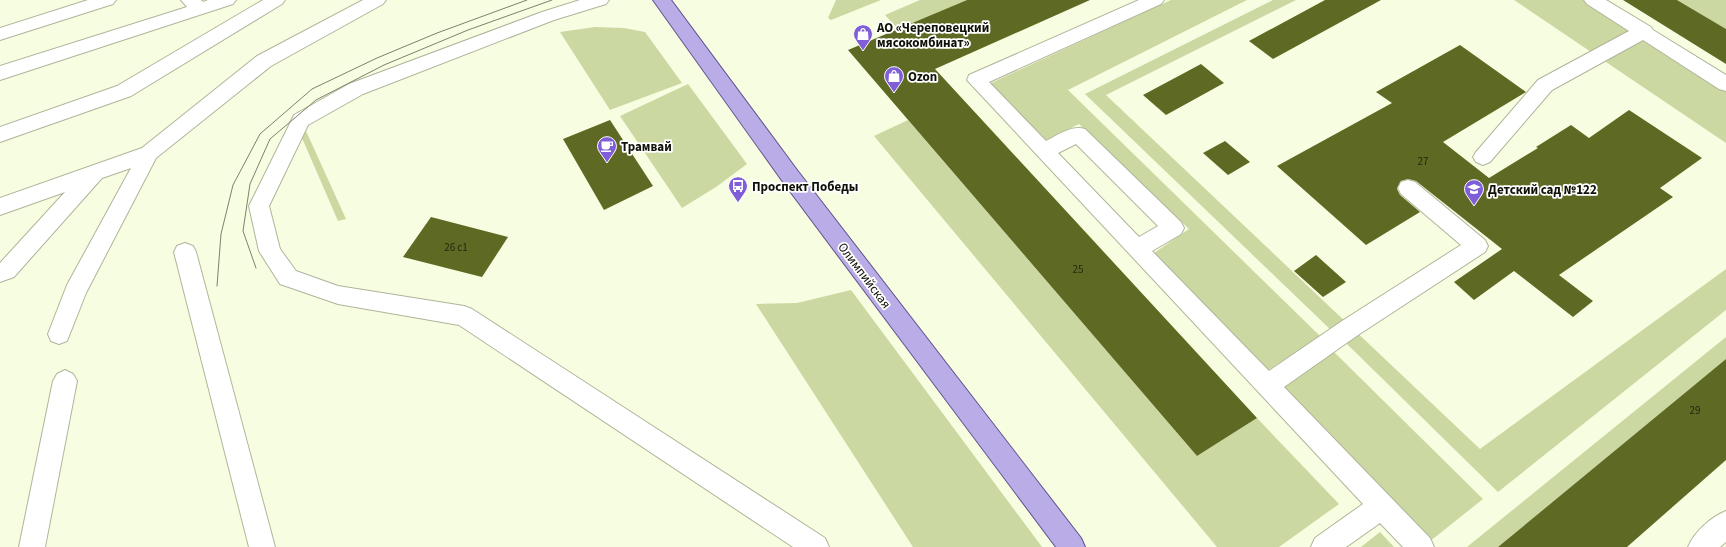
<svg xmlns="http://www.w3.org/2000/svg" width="1726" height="547" font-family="'Source Sans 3',sans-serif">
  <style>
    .green { fill: #ccd8a1 }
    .building { fill: #5e6923 }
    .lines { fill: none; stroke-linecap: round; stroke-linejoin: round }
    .minor-casing { stroke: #afb59a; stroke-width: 2 }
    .major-casing { stroke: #61528e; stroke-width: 2 }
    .minor { fill: #fff; fill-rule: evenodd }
    .major { fill: #baace6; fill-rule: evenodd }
    .tram { stroke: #7d816e; stroke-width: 1 }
    .labels { text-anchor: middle; stroke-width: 3.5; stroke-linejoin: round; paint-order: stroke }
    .number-label { font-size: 11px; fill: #24280f }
    .poi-label { font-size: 13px; font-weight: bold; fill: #101208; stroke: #fff; text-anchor: start }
    .street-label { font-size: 13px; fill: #101208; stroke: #fff }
  </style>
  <rect width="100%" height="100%" fill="#f6fde0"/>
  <g class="green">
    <polygon points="836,0 881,0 831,20 828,18"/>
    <polygon points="920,0 967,0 898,29 885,15"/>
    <polygon points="1171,0 1247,0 1068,90 1320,336 1265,372 1154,253 1189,229 1079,124 1045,141 989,84"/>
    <polygon points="1273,0 1296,0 1106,95 1480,449 1726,269 1726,310 1498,492 1347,344 1350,328 1332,331 1085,94"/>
    <polygon points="1514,0 1587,0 1633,29 1600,56 1648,39 1726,90 1726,143"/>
    <polygon points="1677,0 1726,0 1726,29"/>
    <polygon points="595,27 624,28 645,32 682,83 610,110 560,32"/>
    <polygon points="688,84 747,164 716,187 682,208 620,116"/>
    <polygon points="301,120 346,219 338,221 299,131"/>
    <polygon points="908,120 1197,456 1257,418 1339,504 1279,547 1217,547 874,136"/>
    <polygon points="851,290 1042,547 913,547 756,304 797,303"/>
    <polygon points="1726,337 1726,359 1498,547 1467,547"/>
    <polygon points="1334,352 1483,499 1429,542 1281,387"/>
    <polygon points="1380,532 1394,547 1361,547"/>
  </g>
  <g class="building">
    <polygon points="967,0 1090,0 935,69 1257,418 1197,456 848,50"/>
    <polygon points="1325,0 1381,0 1273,59 1249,41"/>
    <polygon points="1623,0 1677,0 1726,29 1726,64"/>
    <polygon points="1460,45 1526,92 1443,142 1489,178 1538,148 1536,147 1571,125 1589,138 1629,110 1702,158 1660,188 1673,197 1559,275 1593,301 1573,317 1514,271 1474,300 1454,282 1502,249 1416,181 1408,179 1401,181 1397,189 1400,195 1420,212 1366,245 1277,166 1392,103 1376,92"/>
    <polygon points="1201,64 1224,83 1166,115 1143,95"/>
    <polygon points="610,120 653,186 604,210 563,139"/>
    <polygon points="1225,141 1250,162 1228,175 1203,153"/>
    <polygon points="431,217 508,237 482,277 403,257"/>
    <polygon points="1316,255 1346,282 1323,297 1294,271"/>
    <polygon points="1726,359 1726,460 1627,547 1498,547"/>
  </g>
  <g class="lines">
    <defs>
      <g id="minor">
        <polygon points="88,0 116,0 113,4 0,40 0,28"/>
        <polygon points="181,0 201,0 203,2 208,0 236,0 233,4 0,80 0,66 187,7"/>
        <polygon points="263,0 285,0 282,4 131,96 0,142 0,127 117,86"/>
        <polygon points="363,0 386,0 383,4 271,66 156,158 86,293 67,341 59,344 51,341 48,334 67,285 131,168 102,178 14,277 0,282 0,263 65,192 0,215 0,198 142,148 257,56"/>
        <polygon points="580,0 609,0 606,4 554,20 363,94 308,125 269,206 280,249 296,271 338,286 464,306 472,309 825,538 829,547 793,547 459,325 338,304 280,284 259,251 249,206 294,115 349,84 542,12"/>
        <path d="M1139,0H1164L1161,4L989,82L1046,141C1058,135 1072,125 1085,129L1181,222L1184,228L1181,234L1152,251L1269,371L1342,321L1461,245L1401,194L1398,188L1401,182L1408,180L1415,182L1485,240L1488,246L1485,252L1358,335L1284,387L1430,538L1434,547H1403L1380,523L1346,547H1311L1315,538L1363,504L967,80L969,75ZM1076,144L1158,226L1139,237L1058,153Z"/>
        <polygon points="1584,0 1606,0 1651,27 1653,30 1726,75 1726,91 1719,89 1643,40 1552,90 1490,162 1483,165 1476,162 1473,157 1476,152 1538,80 1629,31 1587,4"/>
        <polygon points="185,243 193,246 196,252 275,547 249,547 174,252 177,246"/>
        <polygon points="65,370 73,374 77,381 45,547 19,547 53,381 57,374"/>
        <path d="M1726,511V542L1720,547H1688C1694,532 1711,517 1726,511Z"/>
      </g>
      <polygon id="major" points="653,0 671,0 797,170 1081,538 1085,547 1056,547 783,182"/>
    </defs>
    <use href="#minor" class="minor-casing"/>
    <use href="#major" class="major-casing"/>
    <use href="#minor" class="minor"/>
    <use href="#major" class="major"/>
    <g class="tram">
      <polyline points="256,268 243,231 250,184 270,139 316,100 384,65 468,30 552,0"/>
      <polyline points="217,286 221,234 233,185 260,134 312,89 377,58 437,33 527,0"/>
    </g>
  </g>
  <defs>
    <symbol id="shop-pin" viewBox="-11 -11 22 30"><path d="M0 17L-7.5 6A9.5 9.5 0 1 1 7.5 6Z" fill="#805ed8" stroke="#fff"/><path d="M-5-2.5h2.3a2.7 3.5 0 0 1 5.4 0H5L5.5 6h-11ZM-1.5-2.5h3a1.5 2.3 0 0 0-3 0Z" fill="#fff"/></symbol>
    <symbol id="cafe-pin" viewBox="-11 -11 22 30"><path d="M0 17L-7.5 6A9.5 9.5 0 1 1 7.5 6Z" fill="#805ed8" stroke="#fff"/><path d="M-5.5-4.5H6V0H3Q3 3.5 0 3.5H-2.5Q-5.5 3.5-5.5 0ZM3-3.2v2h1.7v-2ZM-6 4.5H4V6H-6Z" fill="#fff"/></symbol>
    <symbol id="bus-pin" viewBox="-11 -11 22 30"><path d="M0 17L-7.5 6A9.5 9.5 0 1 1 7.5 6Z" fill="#805ed8" stroke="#fff"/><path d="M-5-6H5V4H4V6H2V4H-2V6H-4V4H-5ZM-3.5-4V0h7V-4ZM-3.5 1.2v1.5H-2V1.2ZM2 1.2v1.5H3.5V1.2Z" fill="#fff"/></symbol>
    <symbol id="school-pin" viewBox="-11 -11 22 30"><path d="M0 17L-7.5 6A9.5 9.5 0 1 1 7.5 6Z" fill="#805ed8" stroke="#fff"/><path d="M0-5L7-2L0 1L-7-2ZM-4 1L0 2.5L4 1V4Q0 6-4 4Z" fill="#fff"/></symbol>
  </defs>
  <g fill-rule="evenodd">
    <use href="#shop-pin" x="852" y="23" width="22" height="30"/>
    <use href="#shop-pin" x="883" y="65" width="22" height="30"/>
    <use href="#cafe-pin" x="596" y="135" width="22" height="30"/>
    <use href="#bus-pin" x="727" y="175" width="22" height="30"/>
    <use href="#school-pin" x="1463" y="178" width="22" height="30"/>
  </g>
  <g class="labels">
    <g class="number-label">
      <text x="1423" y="165">27</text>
      <text x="456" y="251">26 с1</text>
      <text x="1078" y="273">25</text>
      <text x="1695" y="414">29</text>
    </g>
    <g class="poi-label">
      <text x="877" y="32">АО «Череповецкий<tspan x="877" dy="15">мясокомбинат»</tspan></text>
      <text x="908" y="81">Ozon</text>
      <text x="621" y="151">Трамвай</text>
      <text x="752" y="191">Проспект Победы</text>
      <text x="1488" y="194">Детский сад №122</text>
    </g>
    <g class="street-label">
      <text transform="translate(865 275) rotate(53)" y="5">Олимпийская</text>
    </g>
  </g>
</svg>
